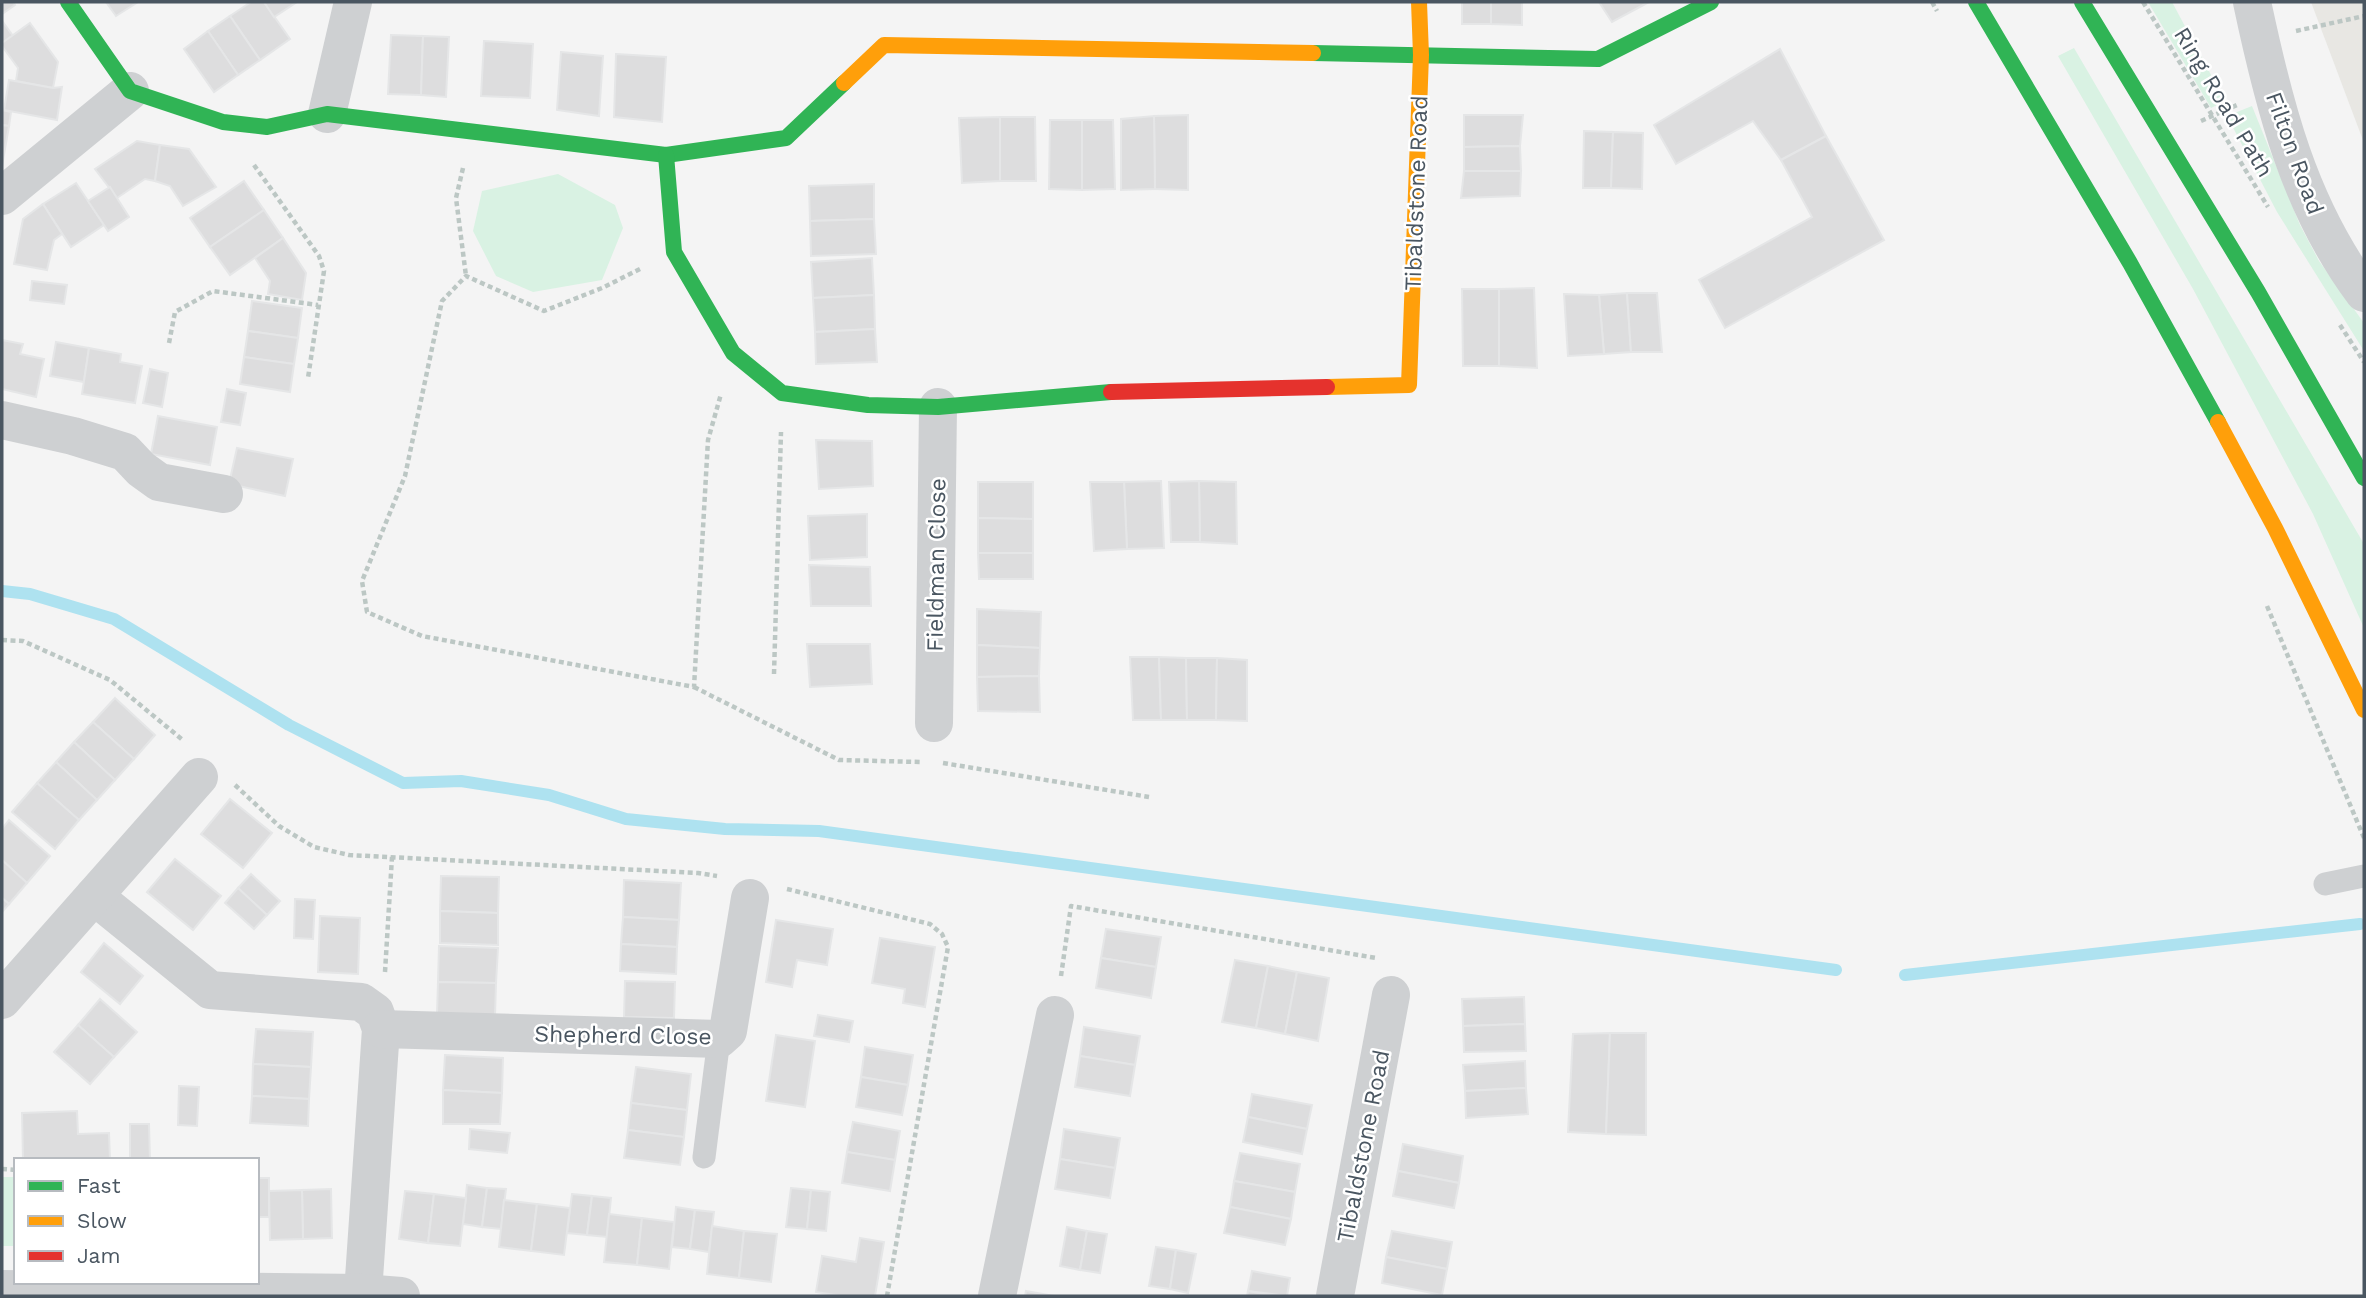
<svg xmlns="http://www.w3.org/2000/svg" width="2366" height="1298" font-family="'Work Sans',sans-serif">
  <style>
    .commercial { fill: #e8e7e3 }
    .green { fill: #d9f2e3 }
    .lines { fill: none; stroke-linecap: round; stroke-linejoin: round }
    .stream { stroke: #aee2f0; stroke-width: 12 }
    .building { fill: #ddddde; stroke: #e5e6e7; stroke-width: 2 }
    .path { stroke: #bcc7c4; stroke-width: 4.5; stroke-dasharray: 5 3.5; stroke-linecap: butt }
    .lane { stroke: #ced0d2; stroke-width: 23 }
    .street { stroke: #ced0d2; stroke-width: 38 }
    .fast { stroke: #30b455; stroke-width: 16 }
    .slow { stroke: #ff9f0a; stroke-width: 16 }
    .jam { stroke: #e5322d; stroke-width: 16 }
    .labels { text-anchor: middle; stroke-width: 5; stroke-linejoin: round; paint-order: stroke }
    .street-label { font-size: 23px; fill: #4a5661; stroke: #fff }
  </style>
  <rect width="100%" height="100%" fill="#f4f4f4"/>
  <polygon class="commercial" points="2311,2 2364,2 2364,143"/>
  <g class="green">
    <polygon points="2148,2 2172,2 2225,101 2211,108"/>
    <polygon points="2074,48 2364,544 2364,628 2313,514 2193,289 2058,56"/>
    <polygon points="2252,106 2300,225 2319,261 2364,323 2364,351 2277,212 2227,116"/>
    <polygon points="558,174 615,205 623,228 602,280 533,292 496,276 473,231 482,191"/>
    <rect x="2" y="1177" width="14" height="69"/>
  </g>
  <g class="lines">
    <g class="stream">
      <polyline points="2,591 30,594 114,619 289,725 403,783 461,781 549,795 626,819 725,829 819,831 1836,970"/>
      <polyline points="1905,975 2360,924"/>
    </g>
  </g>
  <g class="building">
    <polygon points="2,2 13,2 15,5 2,14"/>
    <polygon points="106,2 138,2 116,16"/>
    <polygon points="251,2 264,2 290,39 260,60 230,16"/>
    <polygon points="264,2 297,2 274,17"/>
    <rect x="1462" y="2" width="29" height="22"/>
    <polygon points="1491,2 1522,2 1522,25 1491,24"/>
    <polygon points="1599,2 1649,2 1612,22"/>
    <polygon points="230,16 260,60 238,75 208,31"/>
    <polygon points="3,22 13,36 2,43 2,23"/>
    <polygon points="30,23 58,62 53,88 16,81 18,68 2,46 2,43"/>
    <polygon points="208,31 238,75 214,92 184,49"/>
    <polygon points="391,35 423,36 421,95 388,94"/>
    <polygon points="423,36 449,37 446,97 421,95"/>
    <polygon points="484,41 533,44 530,98 481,96"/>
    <polygon points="1780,49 1826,136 1781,160 1753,121 1676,164 1654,125"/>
    <polygon points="561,52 603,56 599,116 557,110"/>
    <polygon points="616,54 666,57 662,122 614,117"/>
    <polygon points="9,80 53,88 62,87 57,120 4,110"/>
    <polygon points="2,110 11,112 9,126 2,125"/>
    <polygon points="1188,115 1188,190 1155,189 1154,116"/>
    <polygon points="1464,115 1523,115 1520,146 1464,147"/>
    <polygon points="1154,116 1155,189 1121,190 1121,119"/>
    <polygon points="1000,117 1000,181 962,183 959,118"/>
    <polygon points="1000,117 1035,117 1036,181 1000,181"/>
    <polygon points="1050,120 1082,120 1082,190 1049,189"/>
    <polygon points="1082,120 1113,120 1115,189 1082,190"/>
    <polygon points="2,125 9,126 2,166"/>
    <polygon points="1584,131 1613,132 1611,188 1583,188"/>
    <polygon points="1613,132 1643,133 1642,189 1611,188"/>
    <polygon points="1826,136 1884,240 1725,328 1699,280 1812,217 1781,160"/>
    <polygon points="137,141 160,145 155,181 145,179 117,198 95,169"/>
    <polygon points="160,145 189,149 216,187 183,206 170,186 155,181"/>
    <polygon points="1520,146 1521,171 1464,171 1464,147"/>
    <polygon points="1464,171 1521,171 1520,196 1461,198"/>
    <polygon points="244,181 264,210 210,247 190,218"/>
    <polygon points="76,183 104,225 71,247 43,204"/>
    <polygon points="874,184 874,219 810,221 809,186"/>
    <polygon points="110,187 129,217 108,231 88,201"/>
    <polygon points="43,204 62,234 54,240 47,270 14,264 23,219"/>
    <polygon points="264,210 283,238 230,275 210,247"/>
    <polygon points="874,219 876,254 811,256 810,221"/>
    <polygon points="283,238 306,273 302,300 268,294 270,281 255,258"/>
    <polygon points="872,258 874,295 813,298 811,262"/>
    <polygon points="32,281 67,285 64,304 30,300"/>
    <polygon points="1534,288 1537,368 1499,366 1499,289"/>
    <polygon points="1462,289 1499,289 1499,366 1463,366"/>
    <polygon points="1627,293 1631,352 1604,354 1599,295"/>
    <polygon points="1627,293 1657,293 1662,352 1631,352"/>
    <polygon points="1564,294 1599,295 1604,354 1568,356"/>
    <polygon points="874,295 875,329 815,332 813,298"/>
    <polygon points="252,301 302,308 298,338 248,331"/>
    <polygon points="875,329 877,362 816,364 815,332"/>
    <polygon points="248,331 298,338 294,364 244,357"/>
    <polygon points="2,340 23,344 20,354 44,359 36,397 2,389"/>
    <polygon points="56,342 89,348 84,382 50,376"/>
    <polygon points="89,348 121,354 120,362 142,366 135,403 82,394"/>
    <polygon points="244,357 294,364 290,392 240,384"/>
    <polygon points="150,369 168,373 162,407 143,403"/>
    <polygon points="227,389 246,393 240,425 221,422"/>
    <polygon points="158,416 217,427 210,465 151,454"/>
    <polygon points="816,440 872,441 873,486 819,489"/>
    <polygon points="237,448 293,459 285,496 229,484"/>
    <polygon points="1161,481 1164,548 1127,549 1124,482"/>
    <polygon points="1199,481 1236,482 1237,544 1200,542"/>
    <polygon points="1199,481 1200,542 1171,542 1169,482"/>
    <polygon points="978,482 1033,482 1033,519 978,518"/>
    <polygon points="1090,482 1124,482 1127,549 1094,551"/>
    <polygon points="867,514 867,557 810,560 808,516"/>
    <polygon points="978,518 1033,519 1033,553 978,553"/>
    <polygon points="978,553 1033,553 1033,579 979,579"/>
    <polygon points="809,565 870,567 871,606 811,606"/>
    <polygon points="977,609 1041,612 1040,648 977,645"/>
    <polygon points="807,644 870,644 872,684 810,687"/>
    <polygon points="977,645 1040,648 1039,676 977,677"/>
    <polygon points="1130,657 1159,657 1161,720 1133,720"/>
    <polygon points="1159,657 1186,658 1187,720 1161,720"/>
    <polygon points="1186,658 1217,658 1216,720 1187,720"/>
    <polygon points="1217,658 1247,660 1247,721 1216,720"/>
    <polygon points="1039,676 1040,712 978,711 977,677"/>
    <polygon points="115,698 155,735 134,759 93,722"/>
    <polygon points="93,722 134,759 115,780 74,742"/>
    <polygon points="74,742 115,780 97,800 56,762"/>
    <polygon points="56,762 97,800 79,820 37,783"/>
    <polygon points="37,783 79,820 55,849 12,812"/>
    <polygon points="230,799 272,833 243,868 201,834"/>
    <polygon points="9,820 50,856 27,883 2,860 2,829"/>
    <polygon points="175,859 221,896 193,930 147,892"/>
    <polygon points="2,860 27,883 9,904 2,898"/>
    <polygon points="251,874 280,901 267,915 238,888"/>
    <polygon points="441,876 499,877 498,913 440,911"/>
    <polygon points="624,880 681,883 679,920 623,917"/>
    <polygon points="238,888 267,915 254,929 225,903"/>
    <polygon points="2,898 9,904 2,912"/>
    <polygon points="295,899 315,900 313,939 294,938"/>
    <polygon points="440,911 498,913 498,945 440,943"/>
    <polygon points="320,916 360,918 358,974 318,972"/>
    <polygon points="623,917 679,920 677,947 621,944"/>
    <polygon points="776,920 833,929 827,965 797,960 792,987 766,982"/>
    <polygon points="1106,929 1161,937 1156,967 1101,958"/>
    <polygon points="880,938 935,947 925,1007 903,1003 905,989 872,983"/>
    <polygon points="104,943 143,976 120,1004 81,972"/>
    <polygon points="621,944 677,947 676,974 620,971"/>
    <polygon points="439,946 498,948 496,983 438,982"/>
    <polygon points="1101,958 1156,967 1151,998 1096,988"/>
    <polygon points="1235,960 1268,966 1256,1028 1222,1022"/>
    <polygon points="1268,966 1297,972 1285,1034 1256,1028"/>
    <polygon points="1297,972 1329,978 1318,1041 1285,1034"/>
    <polygon points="625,981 675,982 674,1018 624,1017"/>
    <polygon points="438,982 496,983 495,1016 437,1014"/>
    <polygon points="1524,997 1525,1024 1463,1026 1462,999"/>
    <polygon points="100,999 137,1032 114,1057 78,1025"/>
    <polygon points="818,1015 853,1021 849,1042 814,1036"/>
    <polygon points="1525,1024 1526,1051 1464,1052 1463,1026"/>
    <polygon points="78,1025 114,1057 90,1084 54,1052"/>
    <polygon points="1084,1027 1140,1036 1135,1065 1080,1056"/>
    <polygon points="256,1029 313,1032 311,1067 253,1064"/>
    <polygon points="1610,1033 1606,1134 1568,1132 1573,1034"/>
    <polygon points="1610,1033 1646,1033 1646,1135 1606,1134"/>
    <polygon points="776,1035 815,1041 805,1107 766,1101"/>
    <polygon points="865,1047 913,1055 908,1085 861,1077"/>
    <polygon points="445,1055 503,1058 502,1093 443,1090"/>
    <polygon points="1080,1056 1135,1065 1130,1096 1075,1087"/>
    <polygon points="1525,1061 1526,1088 1465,1091 1463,1065"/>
    <polygon points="253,1064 311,1067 309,1099 252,1096"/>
    <polygon points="636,1067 691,1074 687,1110 631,1103"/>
    <polygon points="861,1077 908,1085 902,1115 856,1107"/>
    <polygon points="179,1086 199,1087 197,1126 178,1125"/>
    <polygon points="1526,1088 1528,1114 1466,1118 1465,1091"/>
    <polygon points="443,1090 502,1093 500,1124 443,1124"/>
    <polygon points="1252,1094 1312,1105 1307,1129 1248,1117"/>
    <polygon points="252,1096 309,1099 308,1126 250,1123"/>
    <polygon points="631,1103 687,1110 684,1137 628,1130"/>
    <polygon points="77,1111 78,1134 109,1133 110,1160 23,1160 22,1113"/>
    <polygon points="1248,1117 1307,1129 1302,1154 1243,1142"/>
    <polygon points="853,1122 900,1131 895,1160 847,1152"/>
    <polygon points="130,1124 149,1124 150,1160 130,1160"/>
    <polygon points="470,1129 510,1133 507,1153 469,1149"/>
    <polygon points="1064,1129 1120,1138 1115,1168 1060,1159"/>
    <polygon points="628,1130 684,1137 680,1165 624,1158"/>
    <polygon points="1403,1144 1463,1156 1459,1183 1398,1171"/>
    <polygon points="847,1152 895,1160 890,1191 842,1183"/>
    <polygon points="1240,1153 1300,1164 1295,1192 1234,1181"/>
    <polygon points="1060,1159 1115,1168 1110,1198 1055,1189"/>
    <polygon points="1398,1171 1459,1183 1454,1208 1393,1196"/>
    <rect x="257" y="1178" width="12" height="39"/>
    <polygon points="1234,1181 1295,1192 1291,1219 1230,1207"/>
    <polygon points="467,1185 487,1188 482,1227 463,1224"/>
    <polygon points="487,1188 506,1189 501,1229 482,1227"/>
    <polygon points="791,1188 811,1190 807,1229 786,1227"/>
    <polygon points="331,1189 332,1238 303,1239 302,1190"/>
    <polygon points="302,1190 303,1239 270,1240 269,1191"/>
    <polygon points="811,1190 830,1192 826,1231 807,1229"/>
    <polygon points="405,1191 434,1194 428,1243 399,1239"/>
    <polygon points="434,1194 466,1198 460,1246 428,1243"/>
    <polygon points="572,1194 592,1196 587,1235 567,1233"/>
    <polygon points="592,1196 611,1198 607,1237 587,1235"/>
    <polygon points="504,1200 537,1204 531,1251 499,1247"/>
    <polygon points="537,1204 570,1208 564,1255 531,1251"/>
    <polygon points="676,1207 695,1210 690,1249 672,1247"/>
    <polygon points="1230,1207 1291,1219 1285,1245 1224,1233"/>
    <polygon points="695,1210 714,1212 709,1252 690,1249"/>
    <polygon points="609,1214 642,1218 637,1265 604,1262"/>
    <polygon points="642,1218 674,1222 669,1269 637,1265"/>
    <polygon points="712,1226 744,1231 739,1278 707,1274"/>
    <polygon points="1067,1227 1087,1231 1080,1270 1060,1266"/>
    <polygon points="744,1231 777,1234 771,1282 739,1278"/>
    <polygon points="1087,1231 1107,1234 1100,1273 1080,1270"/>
    <polygon points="1392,1231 1452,1242 1447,1269 1386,1257"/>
    <polygon points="860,1238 884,1242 875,1296 841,1296 816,1292 822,1256 856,1262"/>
    <polygon points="1156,1247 1176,1250 1170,1289 1149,1286"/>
    <polygon points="1176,1250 1196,1254 1188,1293 1170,1289"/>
    <polygon points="1386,1257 1447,1269 1442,1295 1382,1283"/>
    <polygon points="1252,1271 1290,1278 1287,1296 1248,1291"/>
    <polygon points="1026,1291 1054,1296 1025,1296"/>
    <polygon points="1248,1291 1275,1296 1247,1296"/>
  </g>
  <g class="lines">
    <g class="path">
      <polyline points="1932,2 1937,11"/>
      <polyline points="2143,2 2268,207"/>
      <polyline points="2296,31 2364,16"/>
      <polyline points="2201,121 2237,105"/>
      <polyline points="254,165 319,256 324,271 308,378"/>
      <polyline points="463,168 456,198 466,276"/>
      <polyline points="640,269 602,288 544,311 466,276 442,301 405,476 362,581 367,612 422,636 694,687 708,440 721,394"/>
      <polyline points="2340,325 2364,362"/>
      <polyline points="169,343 175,312 213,291 318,305"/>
      <polyline points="2267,606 2364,838"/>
      <polyline points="2,640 23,641 110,680 184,741"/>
      <polyline points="774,674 781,432"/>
      <polyline points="694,687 839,760 921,762"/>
      <polyline points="943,763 1149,797"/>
      <polyline points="235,785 279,826 314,847 349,855 698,873 717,876"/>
      <polyline points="787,889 930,924 942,934 948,947 887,1296"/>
      <polyline points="385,972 392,857"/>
      <polyline points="1061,976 1071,906 1376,958"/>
      <polyline points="2,1169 16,1170"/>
    </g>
    <g class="lane">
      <polyline points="2325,884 2364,876"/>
      <polyline points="704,1157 719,1039"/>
    </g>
    <g class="street">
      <path d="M2252,2C2274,106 2299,206 2364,293"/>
      <polyline points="327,114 353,2"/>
      <polyline points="2,196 130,91"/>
      <polyline points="2,420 73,436 125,452 141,469 159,482 224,494"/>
      <polyline points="934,723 938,407"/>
      <polyline points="94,896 210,990 361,1002 375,1012 381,1029 363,1293"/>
      <polyline points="2,1000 199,777"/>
      <polyline points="381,1029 719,1039 728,1031 750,898"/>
      <polyline points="2,1289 363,1293 401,1296"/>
      <polyline points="997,1296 1055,1015"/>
      <polyline points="1335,1296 1391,995"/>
    </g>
    <g class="fast">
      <polyline points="68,2 130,91 223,122 267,127 327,114 666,155 786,138 844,83"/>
      <polyline points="1976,2 2130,263 2218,422"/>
      <polyline points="2082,2 2258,292 2364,478"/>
      <polyline points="1313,53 1598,59 1711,2"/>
      <polyline points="666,155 674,252 733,353 782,393 868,405 938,407 1111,392"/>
    </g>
    <g class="slow">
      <polyline points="844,83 884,45 1313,53"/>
      <polyline points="1327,387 1409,385 1421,55 1419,2"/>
      <polyline points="2218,422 2275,528 2364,710"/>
    </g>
    <polyline class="jam" points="1111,392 1327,387"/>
  </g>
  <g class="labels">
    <g class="street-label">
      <text transform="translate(2224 102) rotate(59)" y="8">Ring Road Path</text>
      <text transform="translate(2295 153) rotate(70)" y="8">Filton Road</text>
      <text transform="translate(1416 193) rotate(-88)" y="8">Tibaldstone Road</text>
      <text transform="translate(936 565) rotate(-89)" y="8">Fieldman Close</text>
      <text transform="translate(623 1035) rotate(1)" y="8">Shepherd Close</text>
      <text transform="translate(1363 1146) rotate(-79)" y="8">Tibaldstone Road</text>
    </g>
  </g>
  <rect width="2366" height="1298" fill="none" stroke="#4a5661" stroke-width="7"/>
  <rect x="14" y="1158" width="245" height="126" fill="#ffffff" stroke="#b7bbc0" stroke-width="2"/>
  <rect x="28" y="1181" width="35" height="10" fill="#30b455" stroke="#b7bbc0" stroke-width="2"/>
  <text x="77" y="1193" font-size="21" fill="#4a5661">Fast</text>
  <rect x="28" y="1216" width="35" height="10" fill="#ff9f0a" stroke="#b7bbc0" stroke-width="2"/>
  <text x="77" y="1228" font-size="21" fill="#4a5661">Slow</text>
  <rect x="28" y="1251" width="35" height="10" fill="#e5322d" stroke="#b7bbc0" stroke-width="2"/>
  <text x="77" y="1263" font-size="21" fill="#4a5661">Jam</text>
</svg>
